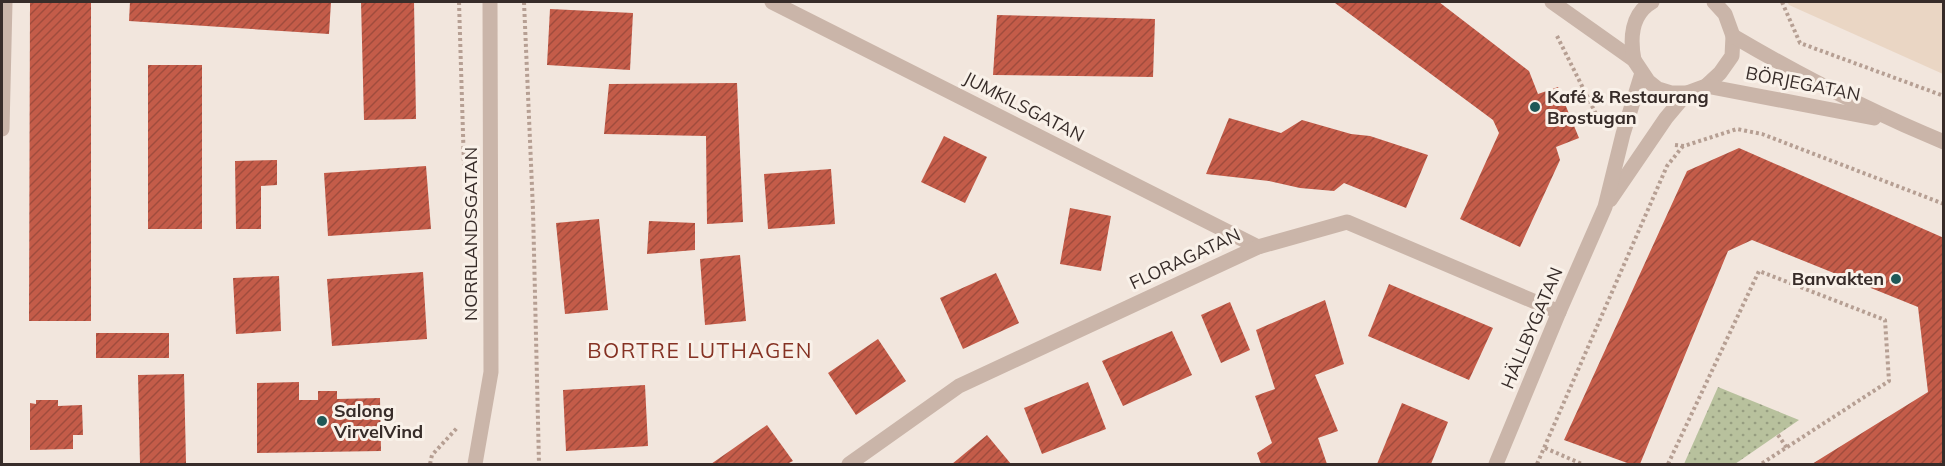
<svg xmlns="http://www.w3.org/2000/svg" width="1945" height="466" font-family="Mulish,sans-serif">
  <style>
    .park { fill: url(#park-dots) }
    .plaza { fill: #ead6c4 }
    .building { fill: url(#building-hatch) }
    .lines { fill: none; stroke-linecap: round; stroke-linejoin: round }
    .path { stroke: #b69f93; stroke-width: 4; stroke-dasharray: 3 3; stroke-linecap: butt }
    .minor { stroke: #cab5a9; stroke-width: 15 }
    .tertiary { stroke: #cab5a9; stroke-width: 15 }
    .poi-dot { fill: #1f5857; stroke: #f9f1e9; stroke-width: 2 }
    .labels { text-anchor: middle; stroke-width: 6; stroke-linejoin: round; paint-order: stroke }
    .street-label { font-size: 18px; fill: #372c29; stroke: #f9f1e9 }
    .poi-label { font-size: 18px; font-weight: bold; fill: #372c29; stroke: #f9f1e9; text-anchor: start }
    .quarter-label { font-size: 21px; letter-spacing: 1.5px; fill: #853223; stroke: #f9f1e9 }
  </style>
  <defs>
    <pattern id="park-dots" width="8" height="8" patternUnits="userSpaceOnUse" patternTransform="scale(1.5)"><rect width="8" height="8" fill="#b8c19d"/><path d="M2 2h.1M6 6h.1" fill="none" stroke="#969d80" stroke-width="1.8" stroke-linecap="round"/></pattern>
    <pattern id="building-hatch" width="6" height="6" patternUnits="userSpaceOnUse" patternTransform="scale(1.5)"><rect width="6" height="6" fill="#c45c49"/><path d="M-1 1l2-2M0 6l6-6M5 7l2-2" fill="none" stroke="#a04c3d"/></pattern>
  </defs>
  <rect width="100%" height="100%" fill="#f2e6dd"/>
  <polygon class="park" points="1718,387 1799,420 1735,464 1684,464"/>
  <polygon class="plaza" points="1787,2 1943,2 1943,74 1789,5"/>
  <g class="building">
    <polygon points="30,2 91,2 91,321 29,321"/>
    <polygon points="130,2 331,2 329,34 129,21"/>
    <polygon points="361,2 414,2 416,119 364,120"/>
    <polygon points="1336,2 1439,2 1529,71 1538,94 1558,87 1579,138 1556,147 1560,160 1520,247 1460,219 1499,133 1493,120 1335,3"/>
    <polygon points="550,9 633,13 630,70 547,65"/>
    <polygon points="997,15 1155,19 1153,77 993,75"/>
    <rect x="148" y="65" width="54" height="164"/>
    <polygon points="737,83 743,222 707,224 706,136 604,134 609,84"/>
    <polygon points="1229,118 1281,133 1302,120 1351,134 1370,136 1428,155 1406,208 1344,183 1334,191 1300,188 1269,181 1206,174"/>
    <polygon points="944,136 987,157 965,203 921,182"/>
    <polygon points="1739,148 1944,238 1944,464 1812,464 1928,392 1918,307 1752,240 1728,251 1640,464 1630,464 1564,440 1687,171"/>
    <polygon points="277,160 277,185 261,186 261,229 236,229 235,161"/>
    <polygon points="426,166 431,229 328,236 324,173"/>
    <polygon points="831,169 835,224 768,229 764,174"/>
    <polygon points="1070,208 1111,216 1101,271 1060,264"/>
    <polygon points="599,219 608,310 565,314 556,223"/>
    <polygon points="649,221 695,223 695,250 647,254"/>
    <polygon points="740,255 746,321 705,325 700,259"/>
    <polygon points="423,272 427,339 332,346 327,279"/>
    <polygon points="996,273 1019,323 963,349 940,298"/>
    <polygon points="279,276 281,331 236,334 233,278"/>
    <polygon points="1389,284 1493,328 1469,380 1368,336"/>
    <polygon points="1325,300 1344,364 1315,375 1338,431 1318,438 1327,464 1261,464 1257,453 1272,443 1255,396 1275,389 1256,330"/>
    <polygon points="1230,302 1250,350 1221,363 1201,315"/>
    <polygon points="1172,331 1192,375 1123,406 1102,361"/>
    <rect x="96" y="333" width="73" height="25"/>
    <polygon points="878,339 906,381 856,415 828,373"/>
    <polygon points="184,374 186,463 140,464 138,375"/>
    <polygon points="299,382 299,400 318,400 318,391 337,391 337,399 380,398 381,451 257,453 257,383"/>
    <polygon points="1088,382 1106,429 1042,454 1024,408"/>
    <polygon points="645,385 648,446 566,451 563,390"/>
    <polygon points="36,400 58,400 58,406 82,405 83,435 73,435 73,449 30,450 30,403 36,404"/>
    <polygon points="1402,403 1448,422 1431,464 1377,464"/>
    <polygon points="767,425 793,461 787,464 711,464"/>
    <polygon points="987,435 1011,464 952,464"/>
  </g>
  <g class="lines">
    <g class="path">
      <polyline points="459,2 464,166"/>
      <polyline points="524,2 533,210 539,464"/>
      <polyline points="1782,2 1800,43 1944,96"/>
      <polyline points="1557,36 1602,126"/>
      <polyline points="1675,145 1684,146 1737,129 1762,134 1944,204"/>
      <polyline points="1778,435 1787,448"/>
      <polyline points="1545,448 1582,464"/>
      <polyline points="430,464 432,455 457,428"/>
      <polyline points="1537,464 1667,166 1683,146"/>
      <polyline points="1668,464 1759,271 1885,320 1889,381 1761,464"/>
    </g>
    <g class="minor">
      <polyline points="772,2 1258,247"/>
      <polyline points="2,129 5,2"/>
      <polyline points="1610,200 1666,118 1687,93"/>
      <polyline points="475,464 491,372 490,2"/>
      <polyline points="849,464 959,386 1258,247 1347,222 1559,312"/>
      <polyline points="1496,464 1559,312 1605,207 1623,134 1642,73"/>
    </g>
    <g class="tertiary">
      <polyline points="1552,2 1634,60 1648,81 1658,89 1671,93 1687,93 1706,86 1720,73 1732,56 1733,36 1725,14 1714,2"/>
      <path d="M1733,36C1801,76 1871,112 1944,142"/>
      <path d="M1634,60C1630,39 1631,14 1652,2"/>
      <polyline points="1706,86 1874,118"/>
    </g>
  </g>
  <g class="poi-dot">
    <circle cx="1535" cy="107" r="6"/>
    <circle cx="1896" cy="279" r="6"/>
    <circle cx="322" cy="421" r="6"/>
  </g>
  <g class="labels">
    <g class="street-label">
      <text transform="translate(1803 84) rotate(11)" y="6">BÖRJEGATAN</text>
      <text transform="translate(1024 107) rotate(27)" y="6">JUMKILSGATAN</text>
      <text transform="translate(471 234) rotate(-90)" y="6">NORRLANDSGATAN</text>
      <text transform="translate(1185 259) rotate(-25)" y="6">FLORAGATAN</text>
      <text transform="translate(1532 328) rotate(-67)" y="6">HÄLLBYGATAN</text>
    </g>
    <g class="poi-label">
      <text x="1547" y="103">Kafé &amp; Restaurang<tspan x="1547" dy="21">Brostugan</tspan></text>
      <text x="1884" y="285" text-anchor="end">Banvakten</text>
      <text x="334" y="417">Salong<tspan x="334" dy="21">VirvelVind</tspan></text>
    </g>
    <g class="quarter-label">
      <text x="700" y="358">BORTRE LUTHAGEN</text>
    </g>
  </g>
  <rect width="1945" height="466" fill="none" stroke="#372c29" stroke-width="6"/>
</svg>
